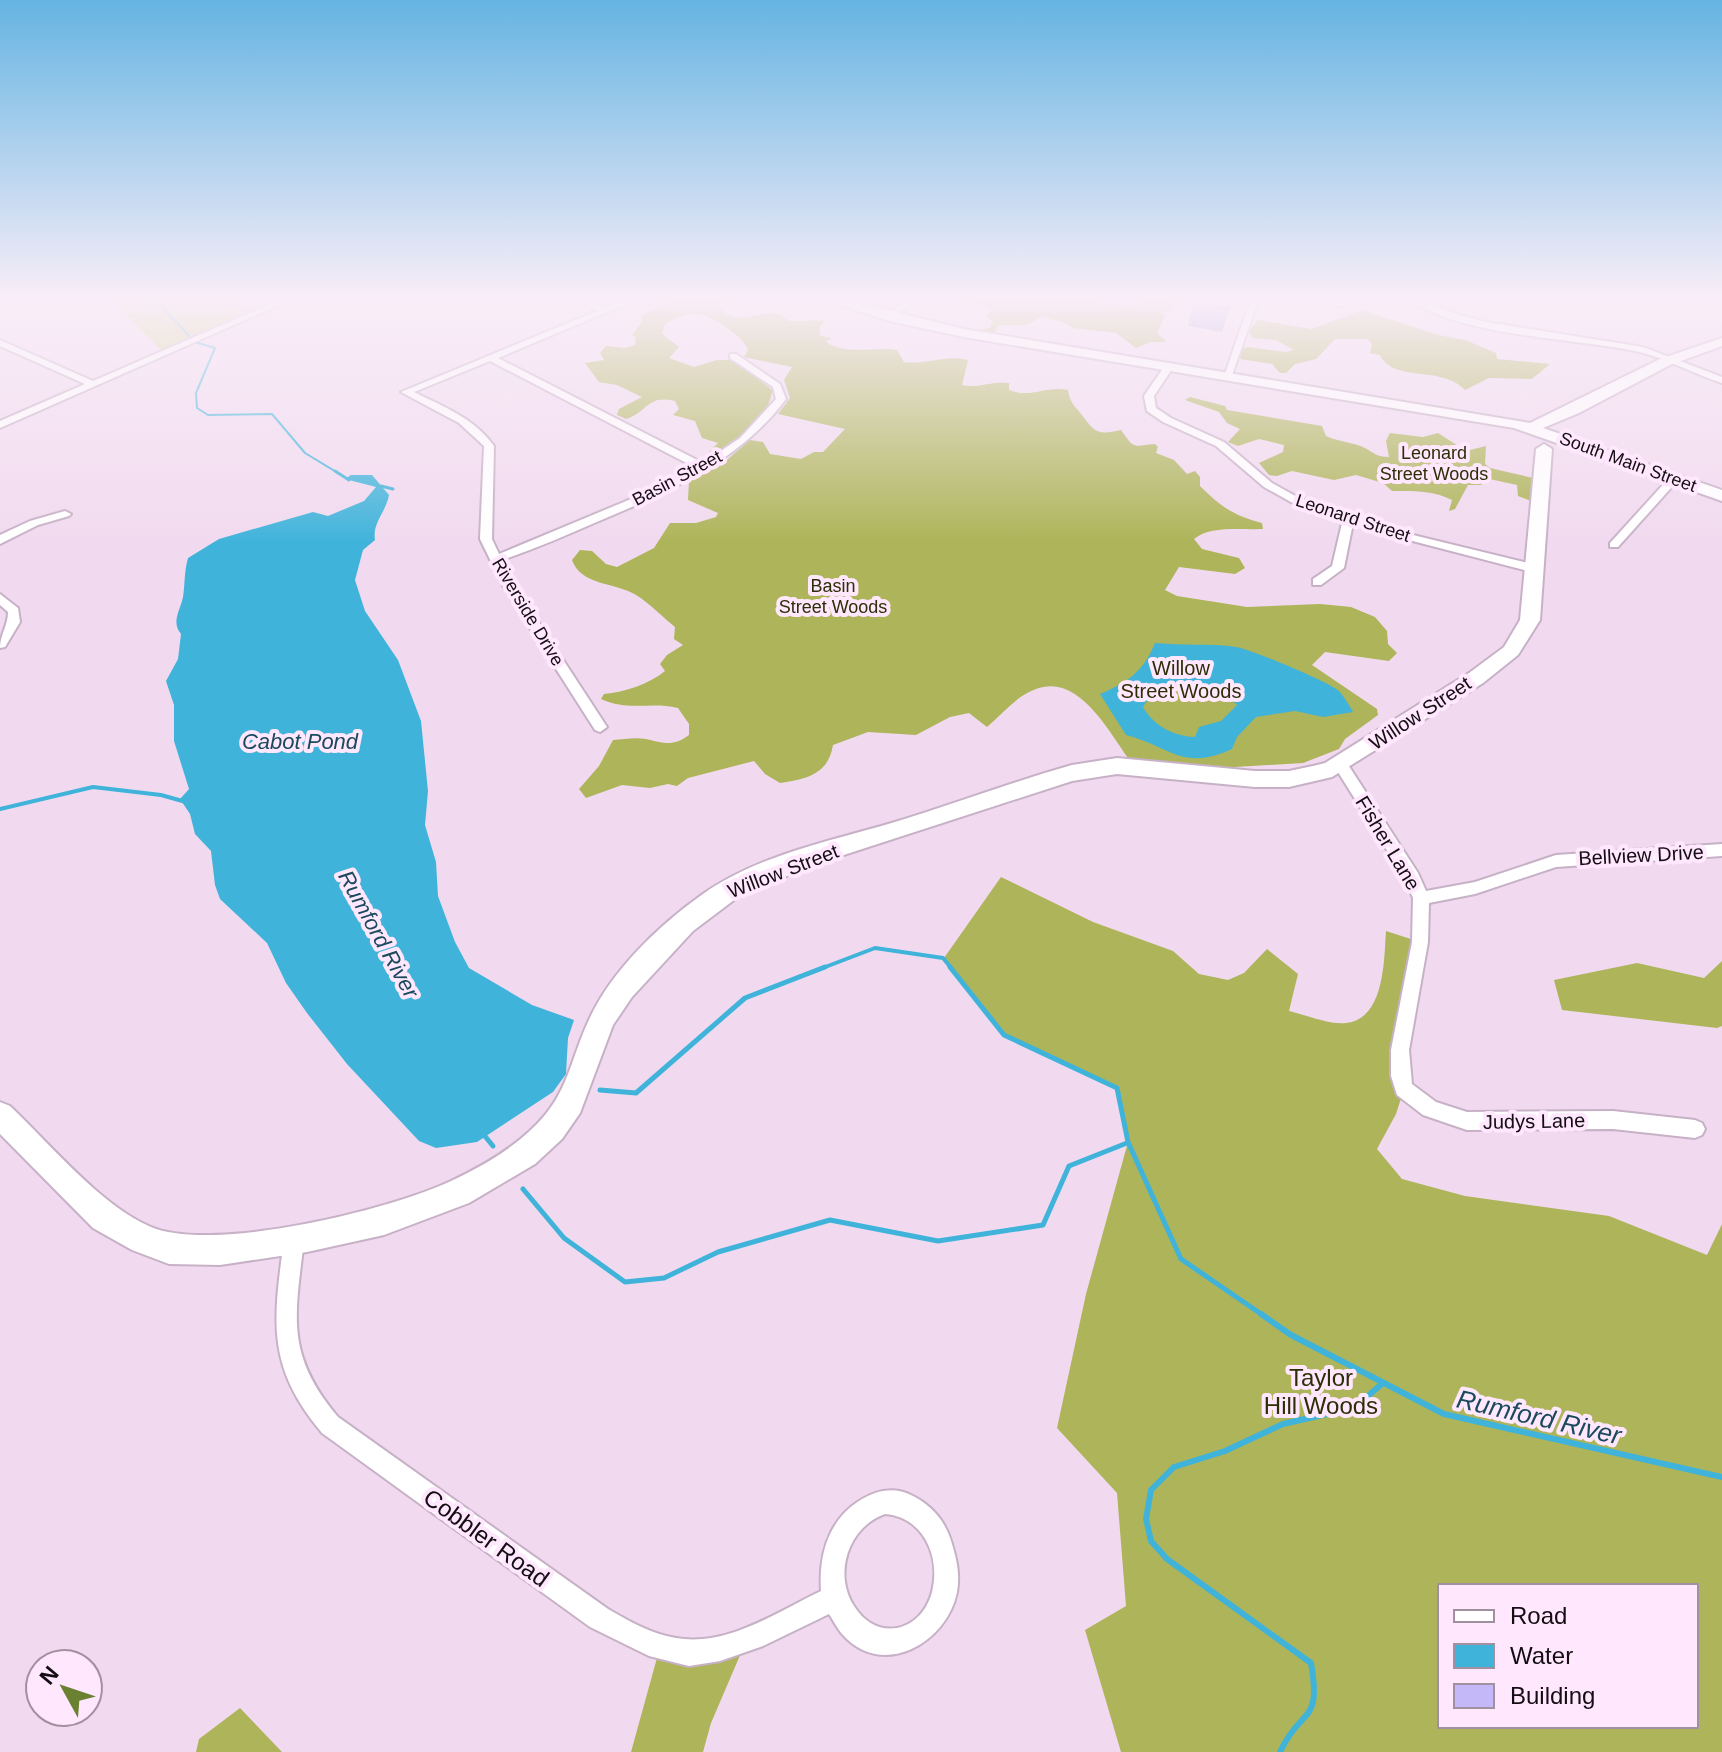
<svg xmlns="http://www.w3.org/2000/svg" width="1722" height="1752" font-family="Helvetica,sans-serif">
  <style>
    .green { fill: #cdd381 }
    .forest { fill: #aeb459; fill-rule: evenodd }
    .water { fill: #40b3da; fill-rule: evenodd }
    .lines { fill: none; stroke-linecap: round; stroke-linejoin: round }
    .stream-far4 { stroke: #40b3da; stroke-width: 2 }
    .stream-far3 { stroke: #40b3da; stroke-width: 3 }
    .stream-far2 { stroke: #40b3da; stroke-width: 4 }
    .stream-far1 { stroke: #40b3da; stroke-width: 5 }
    .stream { stroke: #40b3da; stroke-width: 6 }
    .street-casing { stroke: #c7b1c6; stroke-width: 4 }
    .secondary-casing { stroke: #c7b1c6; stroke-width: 4 }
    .street { fill: #fff; fill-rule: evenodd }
    .secondary { fill: #fff; fill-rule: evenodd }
    .wall { fill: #a99ed6 }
    .building { fill: #c5b8f9; stroke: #8a81ae; stroke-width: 2 }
    .labels { text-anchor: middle; stroke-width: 8; stroke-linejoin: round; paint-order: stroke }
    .far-park-label { font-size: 18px; fill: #2c2e06; stroke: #ffe7fd }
    .far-street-label { font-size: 18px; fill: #150d14; stroke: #ffe7fd }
    .park-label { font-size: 20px; fill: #2c2e06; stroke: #ffe7fd }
    .street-label { font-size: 20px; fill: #150d14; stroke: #ffe7fd }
    .water-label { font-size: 22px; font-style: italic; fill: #1a4a5b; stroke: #ffe7fd }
    .near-park-label { font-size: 24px; fill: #2c2e06; stroke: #ffe7fd }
    .near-street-label { font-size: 24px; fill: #150d14; stroke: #ffe7fd }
    .near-water-label { font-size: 26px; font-style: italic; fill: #1a4a5b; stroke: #ffe7fd }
  </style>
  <rect width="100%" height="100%" fill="#f1daef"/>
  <polygon class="green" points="109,298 217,298 252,311 161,350"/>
  <g class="forest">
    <path d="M678,298H726L718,307C739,326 748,314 772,313C785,313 783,321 793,321C804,322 814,319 825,321L820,326V336L832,338L826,342C848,356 874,346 897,350L904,362C927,365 945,354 968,360L962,385C979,389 993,380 1009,383V390C1031,399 1046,385 1068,390C1070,402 1073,404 1081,414C1094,431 1096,436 1121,430C1135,450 1132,446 1155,444L1158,447L1156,453L1174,460L1187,474L1195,471L1200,477V486C1220,506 1234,516 1262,523L1263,529C1242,530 1210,525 1194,539L1202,549L1239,558L1245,568L1235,574L1179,567L1165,590L1177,596L1247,607L1320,604L1351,607L1375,617L1387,631L1388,644L1397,653L1389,661L1325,652L1312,665L1377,709L1378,715L1345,739L1339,749L1303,763L1218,768L1128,758C1108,730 1078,673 1036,689C1016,696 1003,714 987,727L969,713L950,717L916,735L868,732L833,745C828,775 806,779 780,783L765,774L754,761L688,778L677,786L668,784L650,788L622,785L586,798L579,789L599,766L613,740C624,739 635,737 646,739C664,743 673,747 689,735V724L678,708C650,701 630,712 601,699L604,694C625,692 649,684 665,671L660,664L667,655L683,645L674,639L675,627C662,617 651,604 636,595C615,582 581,586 572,560L580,550L592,551L606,564L617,567L654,548L670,523H696L716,517L718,513L688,500L689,481L728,459L750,440L763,442L770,454L801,459L814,452H823L845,429L778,414L790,398L784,380L792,367L744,357L748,350C743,339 735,333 725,327C701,310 690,310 665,324L662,334L679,347L669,358L694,367L717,360H734L772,390C771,417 733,443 712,456L706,455L718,443L702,438L695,421L673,415L679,409L675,401C647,394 648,412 626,419L617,415L619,409L642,397L617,385L599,382L585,363L604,360L600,353L606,346L625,348L635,345L636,337L632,335L641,323L642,315Z"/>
    <polygon points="971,298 1095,300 1103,304 1134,307 1138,304 1136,298 1172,298 1174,302 1168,311 1162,312 1165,316 1157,333 1167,342 1151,342 1136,348 1116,333 1073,328 1065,323 1042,317 1026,325 999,325 992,335 973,331 990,328 993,320 986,317 992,310 974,303"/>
    <path d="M1362,310L1438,335L1465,340L1496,353L1497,359L1550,364L1532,379L1489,378L1465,390C1442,365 1393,383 1380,355L1370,353L1372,344L1368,339H1335L1316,359L1295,364L1286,373H1280L1272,364L1240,359L1243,349L1247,347L1286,352L1294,350L1276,340L1252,338L1249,330L1258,320L1312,329Z"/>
    <path d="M1190,397L1225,406L1227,410L1322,426L1326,436C1338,442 1354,442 1365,448C1374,453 1377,457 1389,457L1386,441L1390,433L1423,437L1438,433L1466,451L1486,446L1485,464L1490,468L1533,478L1531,501L1518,496L1517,485L1485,478L1481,485H1468L1455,509L1449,511L1452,500C1432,490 1414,491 1392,491L1383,483L1356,475L1334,480L1292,471L1277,476L1269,475L1259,463L1283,452L1284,445L1259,439L1238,446L1228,442L1240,429L1227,423L1219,412L1185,400Z"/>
    <path d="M1001,877L1093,922L1173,951L1199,974L1228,980L1244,973L1267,949L1298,974L1289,1011C1306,1015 1330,1025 1346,1023C1385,1019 1384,959 1386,931L1420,942L1404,1089L1396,1114L1377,1149L1402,1179L1465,1196L1609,1216L1707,1255L1722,1224V1752H1121L1085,1630L1126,1606L1117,1493L1057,1428L1086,1294L1128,1142L1117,1089L1004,1035L944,958ZM1440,1586H1696V1726H1440Z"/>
    <polygon points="1722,961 1722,1026 1717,1028 1562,1010 1554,980 1637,963 1704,978"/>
    <polygon points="747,1639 711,1723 703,1752 631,1752 660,1647"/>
    <polygon points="240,1708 282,1752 196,1752 199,1739"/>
  </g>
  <g class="water">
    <path d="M351,475H372L389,495C386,512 372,523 375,540L363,550L355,580L365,611L398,660L421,721L428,791L425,825L436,862L438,896L455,942L469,968L532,1005L574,1020L568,1038L566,1074L553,1092L477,1142L436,1148L419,1141L347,1064L307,1013L286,983L267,943L220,899L215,885L211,851L195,834L190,814L180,799L189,789L174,741V705L166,681L178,659L181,634C171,622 180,611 183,597C185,584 184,572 188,558L219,539L313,512L328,516L364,501L376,487L345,479Z"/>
    <path d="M1155,643C1182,646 1210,643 1236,647C1250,649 1332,683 1340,692C1344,697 1350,706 1353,712L1323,717L1295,711L1256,717L1237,737L1232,749C1183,772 1169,746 1126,735L1100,694C1127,683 1144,671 1155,643ZM1165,690C1188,691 1220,687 1237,705L1221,721L1199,727L1195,737C1173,736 1154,726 1143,707L1149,698Z"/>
  </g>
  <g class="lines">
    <polyline class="stream-far4" points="153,298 195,342 215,348 196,393 197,408 208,415 272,414 305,453 338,473"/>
    <g class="stream-far3">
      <polyline points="335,471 349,480"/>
      <polyline points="381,486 393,489"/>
    </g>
    <g class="stream-far2">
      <polyline points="0,809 93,787 161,795 186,802"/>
      <polyline points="820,969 875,948 943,958 952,969"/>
    </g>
    <g class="stream-far1">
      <polyline points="950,967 1004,1035 1117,1088 1128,1142 1181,1259 1264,1316"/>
      <polyline points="600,1090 636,1093 745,998 825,967"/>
      <polyline points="484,1135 493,1146"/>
      <polyline points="523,1189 564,1238 625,1282 664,1278 718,1252 830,1220 938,1241 1043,1225 1069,1166 1127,1143"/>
    </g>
    <g class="stream">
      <polyline points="1261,1314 1291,1335 1444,1414 1722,1477"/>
      <path d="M1280,1752C1301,1706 1322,1726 1311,1663L1167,1559L1151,1541L1146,1519L1151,1490L1174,1467L1225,1451L1283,1424L1340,1411L1362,1401L1383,1383"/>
    </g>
    <defs>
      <g id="street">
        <polygon points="284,298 295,298 0,428 0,421 85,384 0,346 0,340 93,381"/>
        <path d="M575,298H585L605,308L630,298H641L498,358L703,463L740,438L776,399L773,387L730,358V354H736L780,384L786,399C739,462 670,491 599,521C567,535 535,549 502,560L515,586L607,727L600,732L595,730L503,586L480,539L484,446L459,423L401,392L597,311ZM490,361L696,468L643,494L499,554L492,539L494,446C474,418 444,407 414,392Z"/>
        <polygon points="912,298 922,298 891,318 884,316"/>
        <polygon points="1251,298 1259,298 1232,375 1224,377"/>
        <polygon points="1288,298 1340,300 1391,298 1340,306 1292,301"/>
        <path d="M1407,298H1418L1456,314L1486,322L1643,347L1722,377V383C1693,374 1665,357 1635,351C1572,338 1457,336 1407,298Z"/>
        <polygon points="1169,363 1174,366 1154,396 1156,408 1171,418 1224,442 1272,483 1299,498 1409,534 1536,565 1538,568 1532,572 1401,538 1353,523 1344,568 1321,585 1313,585 1313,579 1332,566 1343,519 1291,502 1264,487 1216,446 1163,422 1147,411 1144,396 1166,364"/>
        <polygon points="1670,477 1679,479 1618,547 1610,547 1610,543"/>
        <polygon points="65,511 71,514 69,516 38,525 0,544 0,535 30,521"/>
        <path d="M0,594L18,608L20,622L5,647L0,648C0,634 8,626 8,612L0,605Z"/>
        <polygon points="1340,759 1345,760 1418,873 1426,891 1475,882 1556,855 1722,844 1722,856 1556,867 1475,894 1429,903 1428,942 1409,1050 1412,1084 1436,1102 1467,1112 1613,1111 1695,1120 1702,1123 1705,1129 1702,1135 1695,1138 1613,1129 1467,1130 1423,1115 1397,1095 1391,1076 1391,1050 1412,942 1413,898 1405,879 1333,764"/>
        <path d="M294,1230L301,1233L304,1240C295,1317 285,1354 338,1417L608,1609C629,1621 651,1634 676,1638C727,1647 777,1612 821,1591C818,1548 833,1509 875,1493C886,1489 900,1489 911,1495C932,1505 946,1522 952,1544C957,1561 960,1575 957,1592C947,1643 882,1680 842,1634C837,1628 833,1620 829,1614L763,1646L720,1661L689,1666L649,1656L590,1627L322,1433C266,1366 273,1322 284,1240L287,1233ZM885,1514C923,1517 941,1556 932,1592C921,1633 876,1642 854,1606C833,1574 848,1527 885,1514Z"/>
      </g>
      <g id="secondary">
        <polygon points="820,298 839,298 964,329 1530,423 1660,359 1722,338 1722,346 1670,365 1579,413 1543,428 1722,490 1722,501 1514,428 964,337 889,321"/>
        <path d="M1544,444L1552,449L1540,620L1518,655L1483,683L1332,777L1289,787H1255L1117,774L1072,781L819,863L742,894L693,931L632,997L613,1025L580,1113L562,1139L535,1164L469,1203L384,1235L307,1252L220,1265L169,1264L132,1250L93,1228L0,1134V1102L10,1106C49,1143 101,1206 151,1227C213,1253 390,1210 451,1181C485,1165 521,1144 545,1115C568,1088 573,1054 588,1022C610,972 658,926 703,894C758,855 831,841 895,822C954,804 1012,782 1072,765L1117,758L1255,771H1289L1313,766L1325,763L1469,673L1504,647L1520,620L1536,449Z"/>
      </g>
    </defs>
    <use href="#street" class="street-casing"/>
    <use href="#secondary" class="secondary-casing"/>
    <use href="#street" class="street"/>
    <use href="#secondary" class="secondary"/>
  </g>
  <polygon class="wall" points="1233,298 1222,332 1188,326 1193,303"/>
  <polygon class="building" points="1195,298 1232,298 1229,309 1193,303"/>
  <linearGradient id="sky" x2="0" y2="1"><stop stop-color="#65b4e2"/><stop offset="0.55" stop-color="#f9eef8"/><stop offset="1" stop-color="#f9eef8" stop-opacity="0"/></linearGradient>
  <rect width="1722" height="543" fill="url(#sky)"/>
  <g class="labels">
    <g class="far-park-label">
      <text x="1434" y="459">Leonard<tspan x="1434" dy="21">Street Woods</tspan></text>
      <text x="833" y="592">Basin<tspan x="833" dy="21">Street Woods</tspan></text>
    </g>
    <g class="far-street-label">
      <text transform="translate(1628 462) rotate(20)" y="6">South Main Street</text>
      <text transform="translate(677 478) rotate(-28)" y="6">Basin Street</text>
      <text transform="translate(1353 518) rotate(18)" y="6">Leonard Street</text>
      <text transform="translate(528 612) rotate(59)" y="6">Riverside Drive</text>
    </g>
    <g class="park-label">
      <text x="1181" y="675">Willow<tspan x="1181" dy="23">Street Woods</tspan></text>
    </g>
    <g class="street-label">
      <text transform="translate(1420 713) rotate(-33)" y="7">Willow Street</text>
      <text transform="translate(1388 843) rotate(59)" y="7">Fisher Lane</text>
      <text transform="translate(1641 855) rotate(-3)" y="7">Bellview Drive</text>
      <text transform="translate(783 871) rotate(-21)" y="7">Willow Street</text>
      <text transform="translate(1534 1121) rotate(-1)" y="7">Judys Lane</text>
    </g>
    <g class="water-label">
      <text x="300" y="749">Cabot Pond</text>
      <text transform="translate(379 934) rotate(61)" y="8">Rumford River</text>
    </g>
    <g class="near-park-label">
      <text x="1321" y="1386">Taylor<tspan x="1321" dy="28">Hill Woods</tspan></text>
    </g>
    <g class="near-street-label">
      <text transform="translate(486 1538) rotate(36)" y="8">Cobbler Road</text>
    </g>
    <g class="near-water-label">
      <text transform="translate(1539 1417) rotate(13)" y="9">Rumford River</text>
    </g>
  </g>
  <rect x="1438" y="1584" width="260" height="144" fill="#ffe7fd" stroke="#a190a0" stroke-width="2"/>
  <rect x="1454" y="1610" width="40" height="12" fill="#ffffff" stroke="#a190a0" stroke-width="2"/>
  <text x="1510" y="1624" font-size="24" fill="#150d14">Road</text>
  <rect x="1454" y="1644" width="40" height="24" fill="#40b3da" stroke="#a190a0" stroke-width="2"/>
  <text x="1510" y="1664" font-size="24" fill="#150d14">Water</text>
  <rect x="1454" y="1684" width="40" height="24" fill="#c5b8f9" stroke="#a190a0" stroke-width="2"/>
  <text x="1510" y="1704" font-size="24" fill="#150d14">Building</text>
  <g transform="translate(64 1688) rotate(310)"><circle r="38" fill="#ffe7fd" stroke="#a190a0" stroke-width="2"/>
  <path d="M0-6L14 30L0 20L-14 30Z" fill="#6b8132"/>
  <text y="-12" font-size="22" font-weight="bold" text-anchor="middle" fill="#150d14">N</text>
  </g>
</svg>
